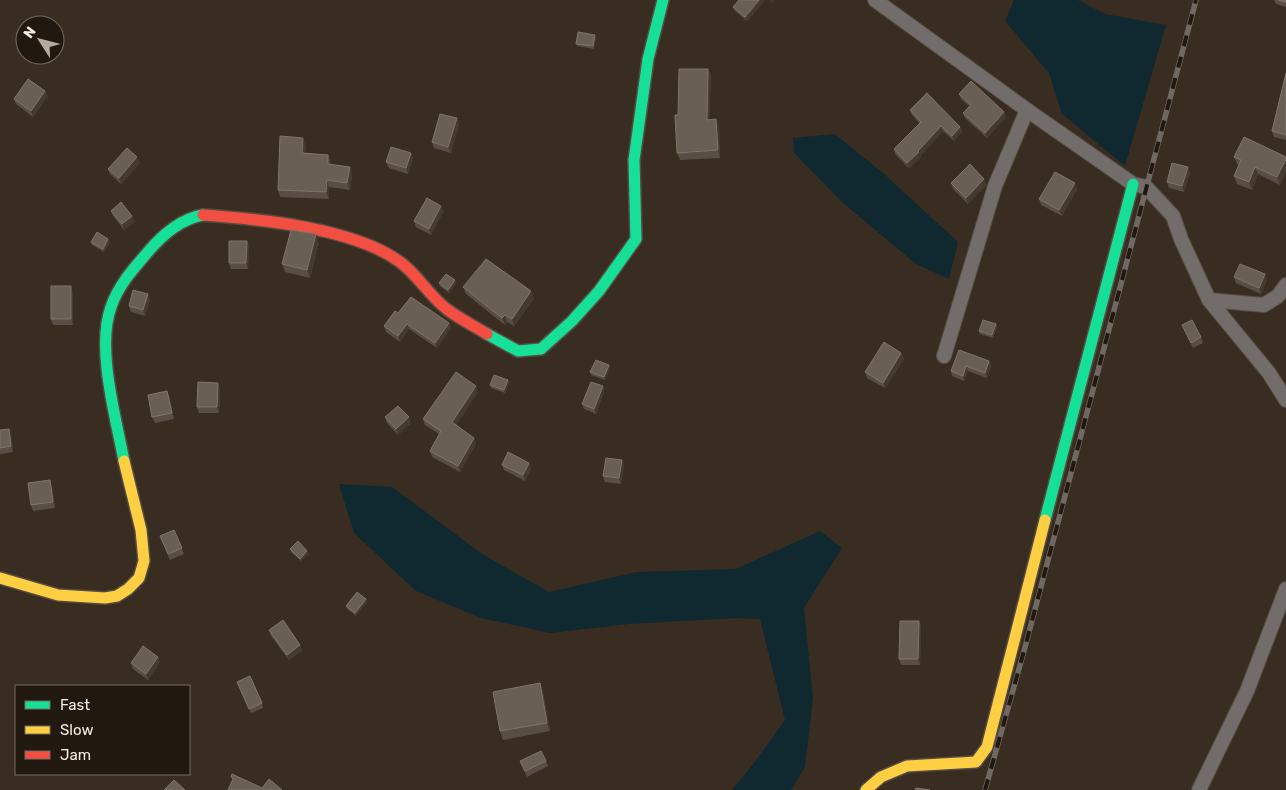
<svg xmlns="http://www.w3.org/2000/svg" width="1286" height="790" font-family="Rubik,sans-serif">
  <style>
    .water { fill: #10282f }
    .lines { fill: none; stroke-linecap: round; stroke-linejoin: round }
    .street-casing { stroke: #564c42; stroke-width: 16 }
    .fast-casing { stroke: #564c42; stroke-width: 14 }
    .slow-casing { stroke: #564c42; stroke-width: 14 }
    .jam-casing { stroke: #564c42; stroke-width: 14 }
    .street { stroke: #726c6a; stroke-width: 14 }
    .fast { stroke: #16e098; stroke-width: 11 }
    .slow { stroke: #ffcf43; stroke-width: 11 }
    .jam { stroke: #f24e42; stroke-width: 11 }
    .rail-casing { stroke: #706963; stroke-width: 5.5 }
    .rail { stroke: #21180f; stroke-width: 4; stroke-dasharray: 11; stroke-linecap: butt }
    .wall { fill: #584e45 }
    .shaded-wall { fill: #443a30 }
    .building { fill: #695f55; stroke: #80756b }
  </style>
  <rect width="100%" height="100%" fill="#392d22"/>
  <g class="water">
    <polygon points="1014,0 1078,0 1105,14 1166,25 1125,166 1062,114 1049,73 1005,21"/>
    <polygon points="835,134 883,173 958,242 949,279 916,264 843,203 794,153 793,138"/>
    <polygon points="339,484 392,487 485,556 549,592 637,572 736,569 820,531 842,548 804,608 813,698 805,767 791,790 732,790 754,763 785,720 760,619 738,618 629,624 550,633 481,618 416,591 354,533"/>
  </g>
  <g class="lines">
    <defs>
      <g id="street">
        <polyline points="875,0 1027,110 1133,184 1146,187 1173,216 1181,239 1209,300 1269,373 1286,400"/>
        <polyline points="1209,300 1264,305 1278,296 1286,285"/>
        <polyline points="944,356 995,186 1027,110"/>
        <polyline points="1199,790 1247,691 1286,589"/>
      </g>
      <g id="fast">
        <polyline points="487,334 518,351 541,349 572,321 599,291 636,239 634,160 648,59 663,0"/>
        <path d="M124,461C116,418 96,348 111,307C118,286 133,269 147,253C162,235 180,219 203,215"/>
        <polyline points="1045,520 1133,184"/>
      </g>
      <g id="slow">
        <polyline points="0,578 58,595 105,598 117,596 128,589 139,578 144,561 141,530 124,461"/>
        <polyline points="866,790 881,777 907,766 976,762 987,747 1045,520"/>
      </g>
      <path id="jam" d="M203,215C259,219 354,228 400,262C418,275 430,297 448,310C460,319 474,326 487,334"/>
    </defs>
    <use href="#street" class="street-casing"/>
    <use href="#fast" class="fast-casing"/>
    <use href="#slow" class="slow-casing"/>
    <use href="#jam" class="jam-casing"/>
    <use href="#street" class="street"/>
    <use href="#fast" class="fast"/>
    <use href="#slow" class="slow"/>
    <use href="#jam" class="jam"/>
    <defs>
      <polyline id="rail" points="985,790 1024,651 1196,0"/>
    </defs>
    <use href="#rail" class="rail-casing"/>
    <use href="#rail" class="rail"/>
  </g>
  <g class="wall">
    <polygon points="739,0 765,0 747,21 735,11 733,7"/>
    <polygon points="1274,0 1286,0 1286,7 1276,4"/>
    <polygon points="596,38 594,49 578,46 576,44"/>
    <polygon points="708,69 711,76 709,119 719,126 720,158 680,160 677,153 678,115"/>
    <polygon points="1286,73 1286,140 1274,137 1272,131"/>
    <polygon points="959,94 1004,112 1006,117 987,138 965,118 963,113 969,106 961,99"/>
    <polygon points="48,96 33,117 16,104 14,99"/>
    <polygon points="910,110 960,127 962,132 954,141 943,131 921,155 921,157 909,168 895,154 894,149 920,124 912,115"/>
    <polygon points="457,118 459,124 451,153 434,148 432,142"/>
    <polygon points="306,146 305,153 328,155 331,162 331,165 350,167 352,175 350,190 329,187 329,199 280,197 278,190"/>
    <polygon points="411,153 413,159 408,174 389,168 386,162"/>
    <polygon points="1234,157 1286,157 1280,185 1258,174 1252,190 1237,184 1234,176 1239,165 1237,164"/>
    <polygon points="140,163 121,184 110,174 108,169"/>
    <polygon points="1190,173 1184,192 1169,188 1167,182"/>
    <polygon points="984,179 986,185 968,204 953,189 951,183"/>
    <polygon points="1077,189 1062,216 1041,205 1039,199"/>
    <polygon points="441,206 443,212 431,235 416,227 414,221"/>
    <polygon points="111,211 132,216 134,222 124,230 113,216"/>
    <polygon points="108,239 110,242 104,252 92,245 91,242"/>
    <polygon points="247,241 249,247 248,269 231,269 229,263"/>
    <polygon points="319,243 310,278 285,272 282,264"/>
    <polygon points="1234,277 1267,280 1261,294 1236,283"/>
    <polygon points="439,283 456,283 449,293 440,286"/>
    <polygon points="463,287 534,298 514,326 507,322 505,325 466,294"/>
    <polygon points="73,292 73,325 53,325 51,319"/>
    <polygon points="150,300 145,316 131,312 129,306"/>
    <polygon points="398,313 449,323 451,328 437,348 409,329 400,342 386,332 384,326"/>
    <polygon points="996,324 997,326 993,338 980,334 979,331"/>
    <polygon points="1182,325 1201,337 1203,343 1193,348"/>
    <polygon points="959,350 989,361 991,366 987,378 968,371 964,381 952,376 951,371"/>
    <polygon points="901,353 904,359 885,388 867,378 865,372"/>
    <polygon points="610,368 605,380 591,375 590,372"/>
    <polygon points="508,380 509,383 505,393 491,388 490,385"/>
    <polygon points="603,386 604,391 596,414 584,409 582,404"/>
    <polygon points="220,388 219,413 199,413 197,407"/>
    <polygon points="167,391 169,396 174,419 155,423 152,417"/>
    <polygon points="478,392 456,425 474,438 476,444 460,472 432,457 430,451 439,434 425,425 423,419"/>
    <polygon points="385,417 411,423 398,435 387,423"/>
    <polygon points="0,430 11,434 13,452 0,454"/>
    <polygon points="622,460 624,465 621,484 605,482 603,476"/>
    <polygon points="502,465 531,469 525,481 504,470"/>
    <polygon points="52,486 55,508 33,511 31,505"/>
    <polygon points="174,530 184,554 170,560 160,536"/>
    <polygon points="290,549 309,554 301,561 291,552"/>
    <polygon points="366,599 367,602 356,616 347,609 346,606"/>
    <polygon points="919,621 921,627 920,665 901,665 899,659"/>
    <polygon points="269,630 300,645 302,651 289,660 271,636"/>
    <polygon points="158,657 160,662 148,680 133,669 131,663"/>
    <polygon points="540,683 543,692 550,731 503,740 500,731"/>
    <polygon points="239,686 262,703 263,708 251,713"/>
    <polygon points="520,761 546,761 548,766 527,777"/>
  </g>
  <g class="shaded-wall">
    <polygon points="759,0 765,0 747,21 745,17"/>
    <polygon points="770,0 775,0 771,4"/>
    <polygon points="595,35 596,38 594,49 593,46"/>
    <polygon points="708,69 711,76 709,127 707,120"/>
    <polygon points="45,91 48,96 33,117 31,111"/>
    <polygon points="1004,112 1006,117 987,138 985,133"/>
    <polygon points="457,118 459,124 451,153 448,147"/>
    <polygon points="716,119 719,126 720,158 718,150"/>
    <polygon points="941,126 943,131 921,155 921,157 909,168 907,163"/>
    <polygon points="960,127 962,132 954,141 952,136"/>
    <polygon points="303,138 306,146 304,161 302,153"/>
    <polygon points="411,153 413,159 408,174 406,168"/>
    <polygon points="328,155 331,162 330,172 328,164"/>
    <polygon points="137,157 140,163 121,184 119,178"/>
    <polygon points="1286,159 1286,173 1280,185 1277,177"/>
    <polygon points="350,167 352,175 350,190 347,183"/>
    <polygon points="1188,167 1190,173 1184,192 1182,186"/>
    <polygon points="1255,167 1258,174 1252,190 1249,182"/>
    <polygon points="984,179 986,185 968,204 966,198"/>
    <polygon points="327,180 329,187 329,199 326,192"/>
    <polygon points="1075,183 1077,189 1062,216 1059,210"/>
    <polygon points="441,206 443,212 431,235 429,229"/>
    <polygon points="132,216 134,222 124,230 122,224"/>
    <polygon points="316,234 319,243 310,278 307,270"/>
    <polygon points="108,239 110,242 104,252 103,249"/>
    <polygon points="247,241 249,247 248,269 246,263"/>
    <polygon points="1265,274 1267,280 1261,294 1259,288"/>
    <polygon points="455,280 456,283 449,293 448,290"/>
    <polygon points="71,286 73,292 73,325 71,319"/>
    <polygon points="531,291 534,298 514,326 512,319"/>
    <polygon points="148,294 150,300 145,316 143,310"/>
    <polygon points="505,315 507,322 505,325 502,318"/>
    <polygon points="449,323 451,328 437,348 435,343"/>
    <polygon points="407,324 409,329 400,342 398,336"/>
    <polygon points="996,324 997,326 993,338 992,335"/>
    <polygon points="901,353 904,359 885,388 883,383"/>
    <polygon points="989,361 991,366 987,378 985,373"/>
    <polygon points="609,365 610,368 605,380 604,377"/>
    <polygon points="966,366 968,371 964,381 963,376"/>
    <polygon points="508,380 509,383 505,393 504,390"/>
    <polygon points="218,383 220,388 219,413 217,407"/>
    <polygon points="476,386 478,392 454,428 452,422"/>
    <polygon points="603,386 604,391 596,414 594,409"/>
    <polygon points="167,391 169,396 174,419 172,413"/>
    <polygon points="409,417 411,423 398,435 396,429"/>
    <polygon points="9,429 11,434 13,452 11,446"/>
    <polygon points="474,438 476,444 460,472 458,466"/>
    <polygon points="622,460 624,465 621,484 619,478"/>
    <polygon points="529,463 531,469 525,481 523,475"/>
    <polygon points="50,480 52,486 55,508 53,502"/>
    <polygon points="307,551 309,554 301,561 300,559"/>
    <polygon points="366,599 367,602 356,616 355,613"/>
    <polygon points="919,621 921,627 920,665 918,659"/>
    <polygon points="300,645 302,651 289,660 287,655"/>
    <polygon points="158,657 160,662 148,680 146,674"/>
    <polygon points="540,683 543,692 550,731 547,723"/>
  </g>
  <g class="building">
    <polygon points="739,0 759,0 745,17 733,7"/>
    <polygon points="1278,0 1286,0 1286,2"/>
    <polygon points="578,32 595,35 593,46 576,44"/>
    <polygon points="679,69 708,69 707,120 716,119 718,150 677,153 675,115 678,115"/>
    <polygon points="1286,73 1286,135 1272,131"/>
    <polygon points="28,79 45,91 31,111 14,99"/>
    <polygon points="971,81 1004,112 985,133 963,113 971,105 959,94"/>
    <polygon points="927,93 960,127 952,136 941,126 918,151 919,152 907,163 894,149 921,122 910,110"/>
    <polygon points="440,114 457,118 448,147 432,142"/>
    <polygon points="280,136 303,138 302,153 328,155 328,164 350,167 347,183 327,180 326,192 278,190"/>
    <polygon points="1244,137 1286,157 1286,159 1277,177 1255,167 1249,182 1234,176 1241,160 1234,157"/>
    <polygon points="391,147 411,153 406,168 386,162"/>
    <polygon points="127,148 137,157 119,178 108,169"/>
    <polygon points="1172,163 1188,167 1182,186 1167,182"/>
    <polygon points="970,164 984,179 966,198 951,183"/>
    <polygon points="1055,172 1075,183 1059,210 1039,199"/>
    <polygon points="427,198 441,206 429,229 414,221"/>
    <polygon points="121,202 132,216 122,224 111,211"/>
    <polygon points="291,230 316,234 307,270 282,264"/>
    <polygon points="97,232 108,239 103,249 91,242"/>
    <polygon points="229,241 247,241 246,263 229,263"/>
    <polygon points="486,259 531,291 512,319 505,315 502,318 463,287"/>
    <polygon points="1240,264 1265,274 1259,288 1234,277"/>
    <polygon points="446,274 455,280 448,290 439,283"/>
    <rect x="51" y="286" width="20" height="33"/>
    <polygon points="133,290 148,294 143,310 129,306"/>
    <polygon points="411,297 449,323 435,343 407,324 398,336 384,326 395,311 398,313"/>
    <polygon points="983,320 996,324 992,335 979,331"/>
    <polygon points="1192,320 1201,337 1191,343 1182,325"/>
    <polygon points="884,342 901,353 883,383 865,372"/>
    <polygon points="959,350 989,361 985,373 966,366 963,376 951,371"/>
    <polygon points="596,360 609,365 604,377 590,372"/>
    <polygon points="456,372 476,386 452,422 474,438 458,466 430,451 441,431 423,419"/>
    <polygon points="494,375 508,380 504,390 490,385"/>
    <polygon points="198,382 218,383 217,407 197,407"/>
    <polygon points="591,382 603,386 594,409 582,404"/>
    <polygon points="167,391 172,413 152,417 148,395"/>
    <polygon points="398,406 409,417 396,429 385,417"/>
    <polygon points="9,429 11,446 0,448 0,430"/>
    <polygon points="508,452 529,463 523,475 502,465"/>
    <polygon points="606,458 622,460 619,478 603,476"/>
    <polygon points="50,480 53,502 31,505 28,483"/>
    <polygon points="174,530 182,548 168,554 160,536"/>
    <polygon points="298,541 307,551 300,559 290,549"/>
    <polygon points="357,592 366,599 355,613 346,606"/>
    <polygon points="283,620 300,645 287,655 269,630"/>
    <polygon points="900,621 919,621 918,659 899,659"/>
    <polygon points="143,646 158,657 146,674 131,663"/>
    <polygon points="250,676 262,703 249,709 237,682"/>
    <polygon points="540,683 547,723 500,731 493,692"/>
    <polygon points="541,751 546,761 525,771 520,761"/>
    <polygon points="232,774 262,788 269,779 282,790 228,790 233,779 231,777"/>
    <polygon points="174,780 185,790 164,790"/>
    <polygon points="916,788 930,790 915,790"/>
  </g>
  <rect x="15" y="685" width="175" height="90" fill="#21180f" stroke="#776d63"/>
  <rect x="25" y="701" width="25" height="8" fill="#16e098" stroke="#776d63"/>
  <text x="60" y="710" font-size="15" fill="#f9ece0">Fast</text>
  <rect x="25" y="726" width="25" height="8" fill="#ffcf43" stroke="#776d63"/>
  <text x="60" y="735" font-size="15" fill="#f9ece0">Slow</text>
  <rect x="25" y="751" width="25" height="8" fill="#f24e42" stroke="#776d63"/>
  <text x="60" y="760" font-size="15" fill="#f9ece0">Jam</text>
  <g transform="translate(40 40) rotate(306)"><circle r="24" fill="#21180f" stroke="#776d63"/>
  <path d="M0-4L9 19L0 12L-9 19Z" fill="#b6a99e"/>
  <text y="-8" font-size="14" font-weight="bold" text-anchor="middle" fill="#f9ece0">N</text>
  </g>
</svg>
